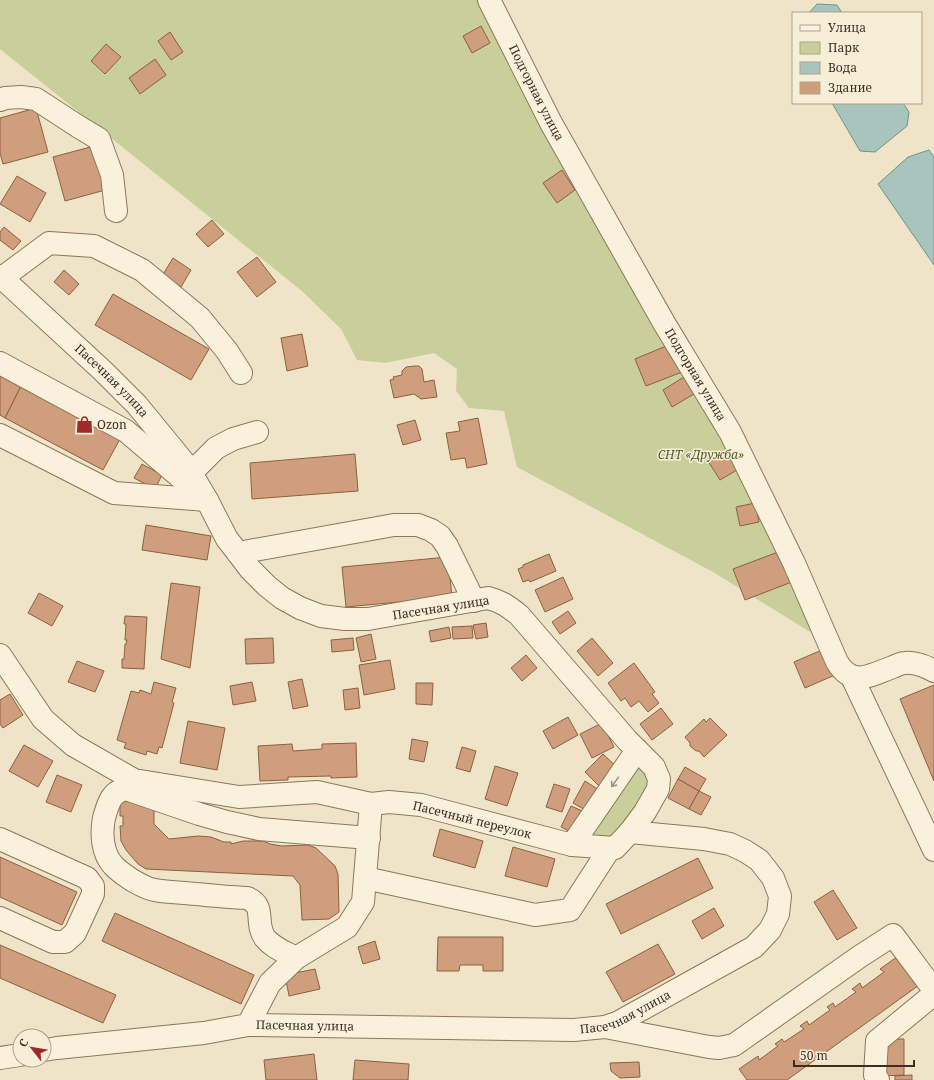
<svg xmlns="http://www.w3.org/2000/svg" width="934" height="1080" font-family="'Noto Serif',serif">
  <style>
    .green { fill: #c9cf9b }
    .water { fill: #a9c4bc; stroke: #6f938a }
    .building { fill: #cf9f7d; stroke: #8d5f41 }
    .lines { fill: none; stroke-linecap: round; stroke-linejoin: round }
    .minor-casing { stroke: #8d765c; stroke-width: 24 }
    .minor { stroke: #faf1dc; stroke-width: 22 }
    .oneway { stroke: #9c907e }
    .labels { text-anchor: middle; stroke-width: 3; stroke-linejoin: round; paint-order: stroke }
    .street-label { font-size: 12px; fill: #3d2e20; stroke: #f7eed8 }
    .poi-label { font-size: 12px; fill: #3d2e20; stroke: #f7eed8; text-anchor: start }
    .park-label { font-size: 12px; font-style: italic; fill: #4d5a26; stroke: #f7eed8 }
  </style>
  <rect width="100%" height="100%" fill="#f0e4c8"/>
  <g class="green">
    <polygon points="0,0 500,0 525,46 540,84 742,433 844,653 713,572 517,467 504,411 469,408 456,391 457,369 434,353 385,363 357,360 341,329 302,291 0,49"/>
    <polygon points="636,764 648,769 650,790 611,839 592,836"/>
  </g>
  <g class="water">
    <polygon points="817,4 837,5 842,13 809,13"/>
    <polygon points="832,103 903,103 909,112 907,126 875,152 860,151"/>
    <polygon points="929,150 934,157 934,265 878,184 908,157"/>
  </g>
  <g class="building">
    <polygon points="481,26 490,43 472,53 463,36"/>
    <polygon points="170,32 183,52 171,60 158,41"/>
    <polygon points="106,44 121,57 105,74 91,61"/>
    <polygon points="155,59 166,75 140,94 129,78"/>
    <polygon points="36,108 48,152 3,164 0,153 0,118"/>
    <polygon points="98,145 109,189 65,201 53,157"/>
    <polygon points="562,170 575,190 557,203 543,183"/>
    <polygon points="17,176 46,193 30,222 0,204"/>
    <polygon points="212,220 224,234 208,247 196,234"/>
    <polygon points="4,227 21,241 13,250 0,240 0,232"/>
    <polygon points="257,257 276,282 257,297 237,272"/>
    <polygon points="173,258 191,270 181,287 162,276"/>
    <polygon points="64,270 79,284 69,295 54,282"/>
    <polygon points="113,294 209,349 191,380 95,325"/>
    <polygon points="302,334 308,366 287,371 281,338"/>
    <polygon points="671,344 682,372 646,386 635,359"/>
    <polygon points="415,366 419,366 422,369 424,382 434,380 437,397 421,399 414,394 394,398 390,380 394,379 393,377 402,375 402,371 406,367"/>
    <polygon points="0,374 21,386 5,418 0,415"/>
    <polygon points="684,377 694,394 672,407 663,390"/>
    <polygon points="21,386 120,439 103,470 5,418"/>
    <polygon points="478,418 487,464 467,468 465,458 451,460 446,433 460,431 458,422"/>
    <polygon points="415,420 421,440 403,445 397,425"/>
    <polygon points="726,451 737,470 720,480 708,461"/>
    <polygon points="355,454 358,491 252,499 250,463"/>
    <polygon points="142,464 162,475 155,489 134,478"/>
    <polygon points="755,503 759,522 740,526 736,507"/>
    <polygon points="146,525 211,536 207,560 142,550"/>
    <polygon points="786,549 797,580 745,600 733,569"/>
    <polygon points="549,554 556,571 530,582 529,580 523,582 518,569 523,567 523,565"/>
    <polygon points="448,557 452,597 346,607 342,567"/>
    <polygon points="563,577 573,599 545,612 535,590"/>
    <polygon points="171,583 200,587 190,668 161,659"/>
    <polygon points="39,593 63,606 52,626 28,613"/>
    <polygon points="568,611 576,623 560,634 552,622"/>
    <polygon points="125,616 147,617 144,669 122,668 122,659 124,659 125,644 126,644 127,640 125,640 126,624 124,624"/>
    <polygon points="486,623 488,637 476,639 473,625"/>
    <polygon points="472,626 473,638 453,639 452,627"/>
    <polygon points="449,627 451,638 431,642 429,631"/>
    <polygon points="371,634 376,659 361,662 356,638"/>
    <polygon points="273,638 274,663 246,664 245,639"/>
    <polygon points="353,638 354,650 332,652 331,640"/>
    <polygon points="592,638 613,663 598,676 577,651"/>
    <polygon points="824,649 835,675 805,688 794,662"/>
    <polygon points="526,655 537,668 522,681 511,668"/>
    <polygon points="390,660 395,689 364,695 359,665"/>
    <polygon points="77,661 104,671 95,692 68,682"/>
    <polygon points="634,663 655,692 652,694 659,703 648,712 639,701 631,707 625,698 621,701 608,683"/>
    <polygon points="302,679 308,706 293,709 288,682"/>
    <polygon points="154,682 176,688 172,702 174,703 162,748 159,747 157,754 147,751 146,755 124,748 126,743 117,740 131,691 139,693 140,690 151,694"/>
    <polygon points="252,682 256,701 233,705 230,686"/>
    <polygon points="416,683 433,683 432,705 416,704"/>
    <polygon points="934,685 934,781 900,699"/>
    <polygon points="358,688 360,708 345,710 343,690"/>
    <polygon points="10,694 23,715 3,728 0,724 0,700"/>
    <polygon points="661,708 673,724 652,740 640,724"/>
    <polygon points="568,717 578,735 553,749 543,731"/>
    <polygon points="710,718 727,735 704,757 699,751 696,751 690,746 690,743 685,737 704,719 706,722"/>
    <polygon points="188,721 225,728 217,770 180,763"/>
    <polygon points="602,723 614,747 592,758 580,734"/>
    <polygon points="412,739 428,742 424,762 409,759"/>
    <polygon points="356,743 357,777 331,778 331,776 288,777 288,780 260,781 258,746 292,744 293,751 322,749 322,744"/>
    <polygon points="24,745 53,761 38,787 9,771"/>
    <polygon points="462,747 476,751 470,772 456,768"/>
    <polygon points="603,754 621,771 603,790 585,772"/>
    <polygon points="495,766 518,773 507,806 485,799"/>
    <polygon points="685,767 706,779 699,791 678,779"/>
    <polygon points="57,775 82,785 71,812 46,802"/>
    <polygon points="678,779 699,791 689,809 668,798"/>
    <polygon points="585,781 599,790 587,811 573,803"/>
    <polygon points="554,784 570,789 562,812 546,807"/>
    <polygon points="699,791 711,797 701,815 689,809"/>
    <polygon points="120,801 154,801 154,824 169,839 198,836 211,837 224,842 231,842 231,844 243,841 263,841 270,844 281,846 308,845 316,848 335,866 338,874 339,912 329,919 302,920 300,885 293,876 146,869 138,864 126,850 121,841 120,826 123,826 123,816 120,816"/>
    <polygon points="571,806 587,813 577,835 561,827"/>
    <polygon points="440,829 483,841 475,868 433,856"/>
    <polygon points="513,847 555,859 547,887 505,876"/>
    <polygon points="0,857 77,892 62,925 0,897"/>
    <polygon points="698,858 713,888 621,934 606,904"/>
    <polygon points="833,890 857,928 837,940 814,902"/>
    <polygon points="714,908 724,926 702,939 692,921"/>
    <polygon points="115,913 254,975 241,1004 102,941"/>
    <polygon points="438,937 503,937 503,971 483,971 483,965 460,965 459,971 437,971"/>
    <polygon points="375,941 380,959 363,964 358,947"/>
    <polygon points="658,944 675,974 623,1002 606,972"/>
    <polygon points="0,945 116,995 103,1023 0,978"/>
    <polygon points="901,954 922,983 787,1080 747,1080 739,1069 758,1056 759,1060 778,1046 775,1044 782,1039 784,1042 804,1029 800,1026 807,1021 809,1025 830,1010 827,1007 833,1003 835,1007 856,992 852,989 860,983 862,988 884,972 880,969"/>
    <polygon points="315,969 320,989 289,996 285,975"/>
    <polygon points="881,1039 904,1039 904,1075 881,1076"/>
    <polygon points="314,1054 317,1080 266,1080 264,1060"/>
    <polygon points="355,1060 409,1064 408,1080 353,1080"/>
    <polygon points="639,1062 640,1077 620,1078 611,1071 610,1063"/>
    <polygon points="912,1075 912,1080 895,1080 895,1076"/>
  </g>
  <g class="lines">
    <defs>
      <g id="minor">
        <path id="s1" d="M489,0L551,123L664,323L730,432L794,563L837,662C853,688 870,675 893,667C897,665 901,663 905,663C916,662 925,666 934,671"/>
        <polyline points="0,100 5,98 21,97 36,99 79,127 99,139 112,175 116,211"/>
        <path id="s2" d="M0,276L103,371L137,405L187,466L207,500L227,539L238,553L250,569L267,586L282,598L300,608L321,616L345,619H368L488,598C501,601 509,607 519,615L627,740L654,767L659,779L658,789L645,812L630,832L615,848L572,845L421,805L389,802L371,804L317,792L239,797L134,780L73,745L43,719L0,655"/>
        <polyline points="2,278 49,243 94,246 142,270 200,318 227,351 241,373"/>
        <polyline points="0,363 126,431 188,484"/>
        <polyline points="0,435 114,493 207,500"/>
        <polyline points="191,473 216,448 233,439 257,432"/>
        <polyline points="238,553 394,525 418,525 431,530 440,536 447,546 474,601"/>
        <polyline points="852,677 934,850"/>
        <polyline points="0,839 87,878 93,886 93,894 75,933 65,942 53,942 0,918"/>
        <polyline points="572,845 637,750"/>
        <polyline points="365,878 535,915 570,910 610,848"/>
        <path d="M296,958C285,952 273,948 265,938C254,923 267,906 247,898C226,897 206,895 185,893C175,892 164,892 155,890C147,889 139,884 132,880C126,876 118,871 113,865C102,853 101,833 104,818C108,804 111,791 126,789L199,814L227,822L259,829L369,838"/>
        <path id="s3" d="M248,1025L574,1030L605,1027L617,1023L754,947L770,930L778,914L780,896L773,878L759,860L745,851L730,844L704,839L630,832"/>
        <polyline points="605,1027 709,1047 719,1048 734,1045 859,957 893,935 934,990"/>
        <polyline points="44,1050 57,1048 204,1033 248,1025 270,983 296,958 347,927 363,902 371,804"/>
        <polyline points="0,1058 20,1055"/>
        <polyline points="878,1080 875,1075 877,1041 934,994"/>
      </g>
    </defs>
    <use href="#minor" class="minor-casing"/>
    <use href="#minor" class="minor"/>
  </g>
  <defs><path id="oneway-shaft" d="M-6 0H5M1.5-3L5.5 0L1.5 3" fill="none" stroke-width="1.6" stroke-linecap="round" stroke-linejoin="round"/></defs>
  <use class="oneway" href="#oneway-shaft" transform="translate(615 782) rotate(125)"/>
  <defs>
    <symbol id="shop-bare" viewBox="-9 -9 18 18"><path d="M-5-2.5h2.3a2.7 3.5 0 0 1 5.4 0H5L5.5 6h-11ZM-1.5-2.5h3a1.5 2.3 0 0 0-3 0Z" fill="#9e2a2b" stroke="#f7eed8" stroke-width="2.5" paint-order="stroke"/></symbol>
  </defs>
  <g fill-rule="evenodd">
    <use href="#shop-bare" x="72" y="412" width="25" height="25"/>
  </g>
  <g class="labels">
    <g class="street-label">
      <text dy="4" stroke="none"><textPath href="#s1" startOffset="104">Подгорная улица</textPath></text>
      <text dy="4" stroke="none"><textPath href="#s1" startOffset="428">Подгорная улица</textPath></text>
      <text dy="4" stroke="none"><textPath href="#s2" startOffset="153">Пасечная улица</textPath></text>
      <text transform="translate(441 608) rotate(-9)" y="4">Пасечная улица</text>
      <text transform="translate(472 820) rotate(14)" y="4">Пасечный переулок</text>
      <text dy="4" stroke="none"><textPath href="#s3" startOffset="381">Пасечная улица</textPath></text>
      <text dy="4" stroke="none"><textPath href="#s3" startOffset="57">Пасечная улица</textPath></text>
    </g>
    <g class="poi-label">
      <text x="97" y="429">Ozon</text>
    </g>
    <g class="park-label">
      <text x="701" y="459">СНТ «Дружба»</text>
    </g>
  </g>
  <rect x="792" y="12" width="130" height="92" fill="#f7eed8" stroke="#ada18e"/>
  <rect x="800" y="25" width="20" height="6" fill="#faf1dc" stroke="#ada18e"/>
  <text x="828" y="32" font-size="12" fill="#3d2e20">Улица</text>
  <rect x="800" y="42" width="20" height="12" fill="#c9cf9b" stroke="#ada18e"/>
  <text x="828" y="52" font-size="12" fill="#3d2e20">Парк</text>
  <rect x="800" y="62" width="20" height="12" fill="#a9c4bc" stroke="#ada18e"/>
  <text x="828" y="72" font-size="12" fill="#3d2e20">Вода</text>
  <rect x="800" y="82" width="20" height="12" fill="#cf9f7d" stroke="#ada18e"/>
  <text x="828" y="92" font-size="12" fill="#3d2e20">Здание</text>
  <g transform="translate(32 1048) rotate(301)"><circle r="19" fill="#f7eed8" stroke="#ada18e"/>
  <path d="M0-3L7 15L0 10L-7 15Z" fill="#9e2a2b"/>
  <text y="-6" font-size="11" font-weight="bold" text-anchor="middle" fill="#3d2e20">С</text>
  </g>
  <path d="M794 1060v6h120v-6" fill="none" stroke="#3d2e20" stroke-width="2"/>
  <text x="800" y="1060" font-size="12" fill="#3d2e20" stroke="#f7eed8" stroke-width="3" paint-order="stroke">50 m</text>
</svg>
